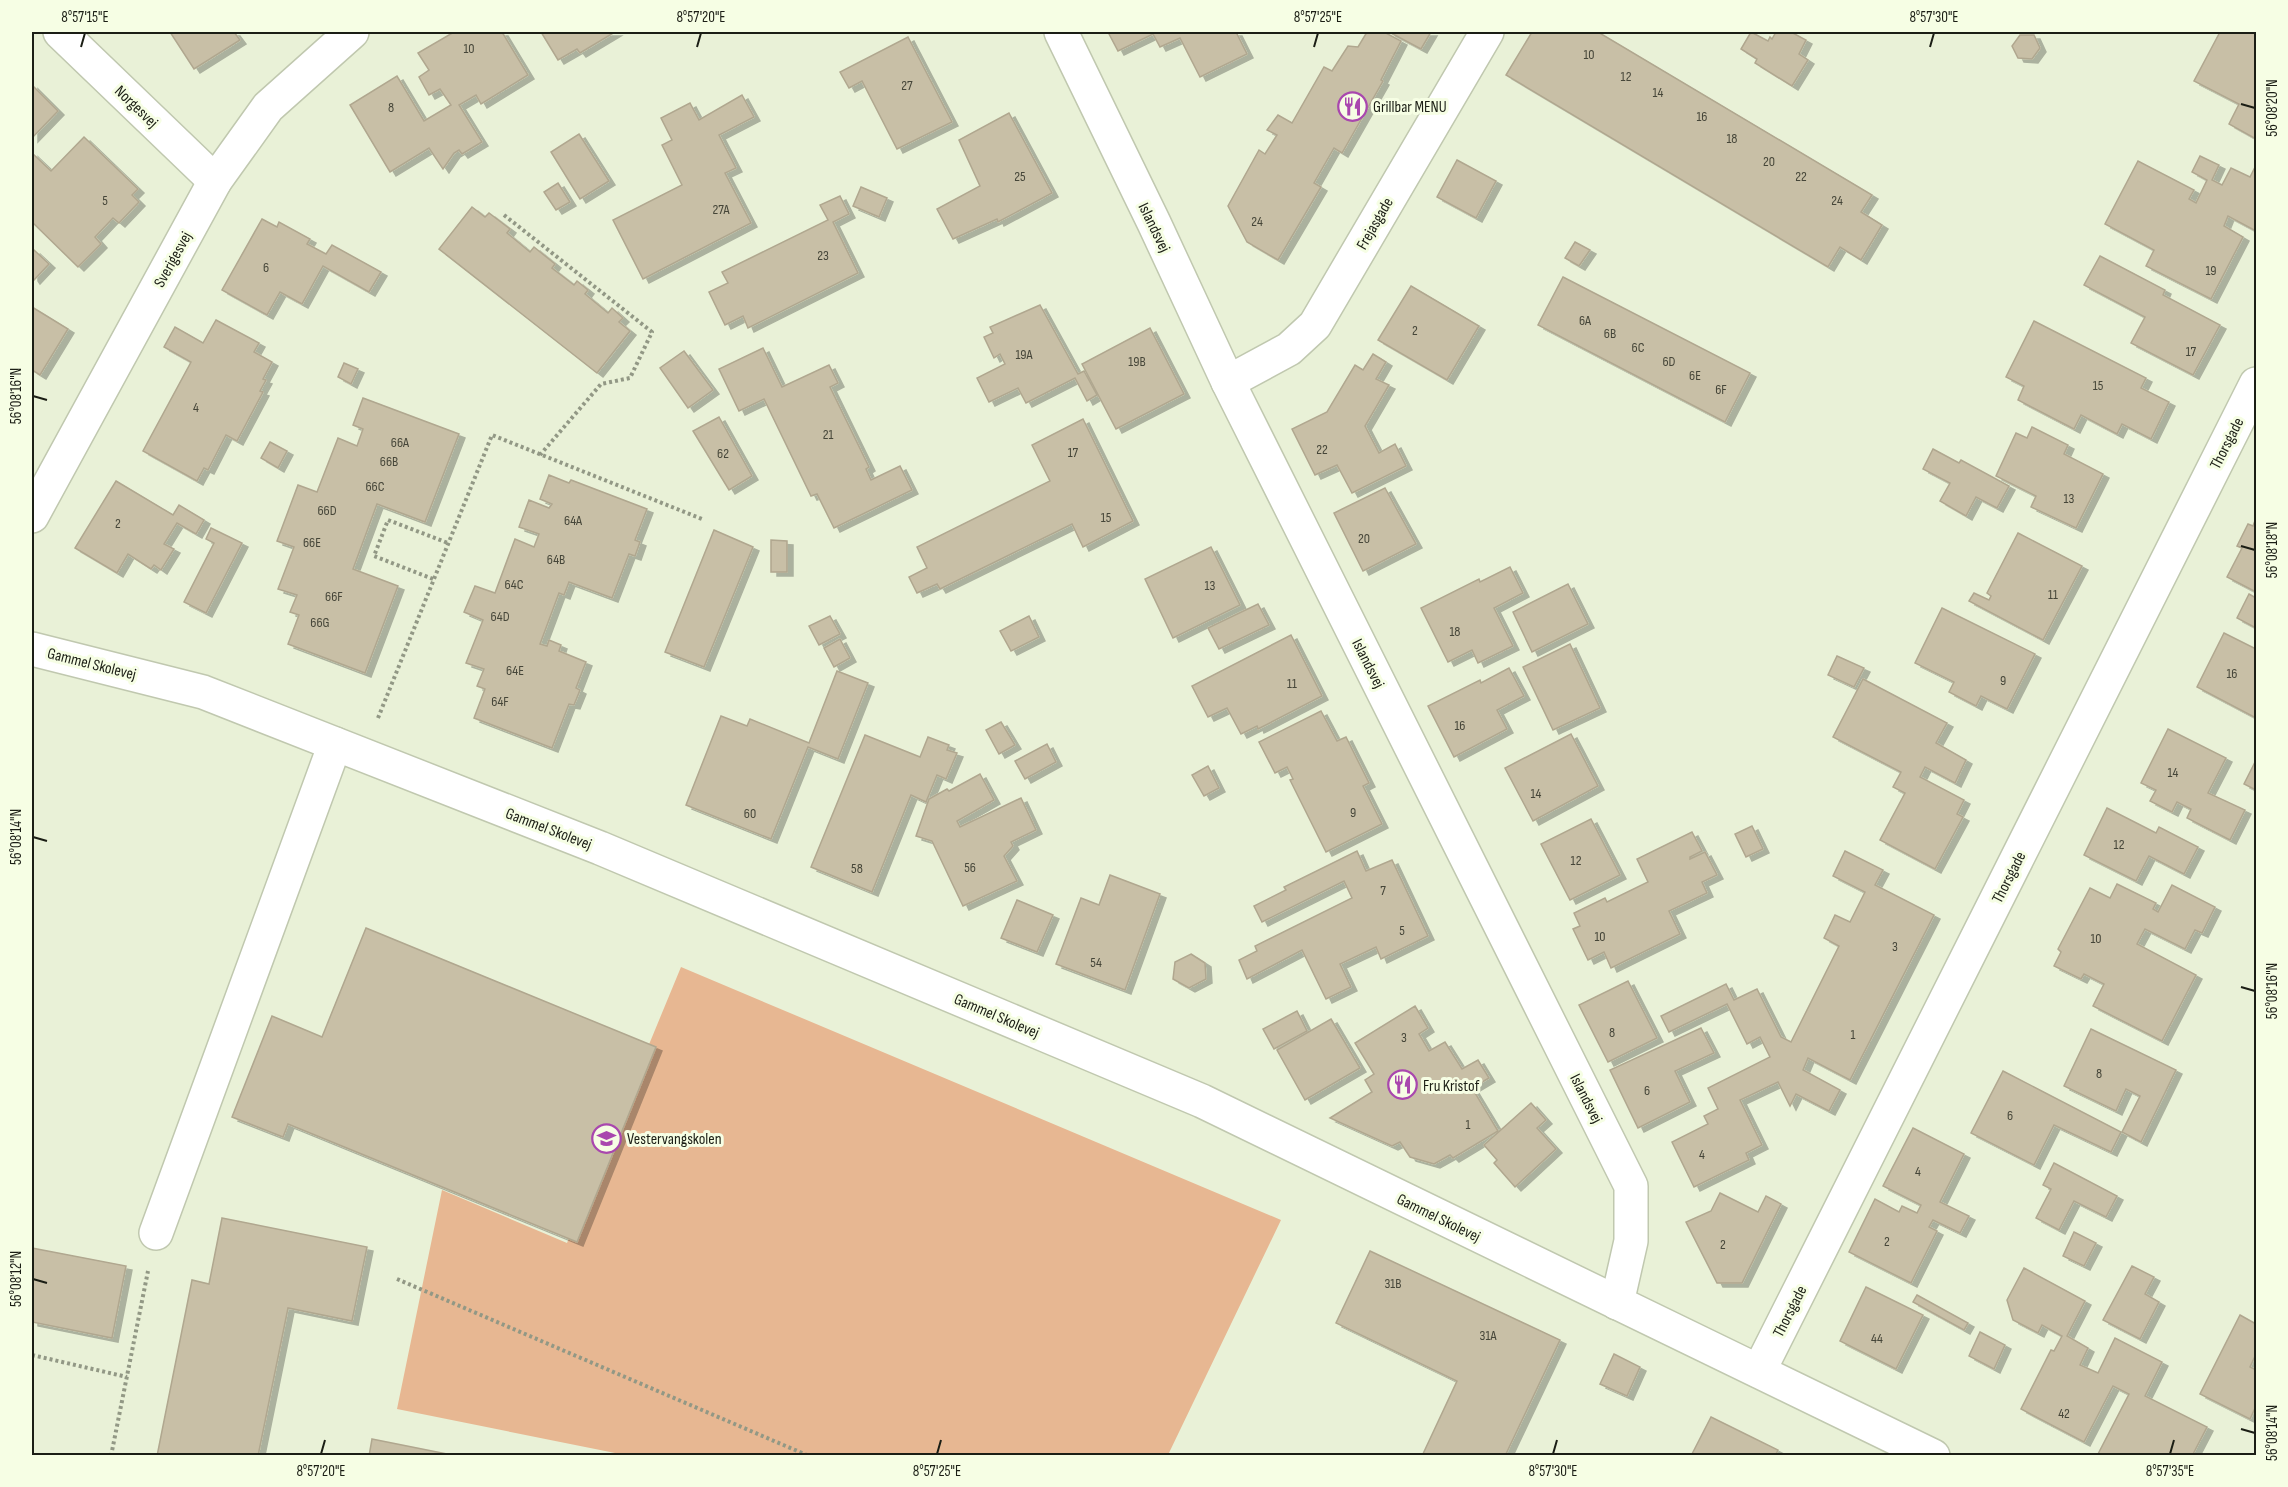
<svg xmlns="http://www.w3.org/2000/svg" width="2288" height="1487" font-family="'Sofia Sans Condensed',sans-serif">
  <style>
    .green { fill: #e7b792 }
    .building { fill: #c8bfa6; stroke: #b0a78f; stroke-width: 1.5; filter: url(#shadow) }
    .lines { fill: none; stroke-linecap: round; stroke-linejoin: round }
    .minor-casing { stroke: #c0c8af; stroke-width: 36 }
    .path { stroke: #929885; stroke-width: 4; stroke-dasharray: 3 3; stroke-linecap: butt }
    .minor { stroke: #fff; stroke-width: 33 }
    .ticks { fill: none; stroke: #1b1e15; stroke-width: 2 }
    .labels { text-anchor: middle; stroke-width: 6; stroke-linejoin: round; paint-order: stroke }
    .number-label { font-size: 14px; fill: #464639 }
    .street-label { font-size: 16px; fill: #1b1e15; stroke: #f6fee4 }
    .poi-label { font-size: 16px; fill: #1b1e15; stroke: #f6fee4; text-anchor: start }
    .neatline { fill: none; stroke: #1b1e15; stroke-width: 2 }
    .ticks-label { font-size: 15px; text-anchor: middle; fill: #1b1e15 }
  </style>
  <defs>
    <filter id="shadow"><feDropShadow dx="6" dy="4" stdDeviation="0" flood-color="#0004"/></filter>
  </defs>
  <rect width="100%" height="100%" fill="#e9f1d7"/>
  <polygon class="green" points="681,967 1281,1220 1168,1455 625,1455 397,1409 442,1190 567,1243"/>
  <g class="building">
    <polygon points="170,32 234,32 240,40 194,69"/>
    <polygon points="454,32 502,32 528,75 481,104 476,95 459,105 482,142 462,154 459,150 454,153 443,169 429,148 390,172 350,105 397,76 424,121 451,105 440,89 429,95 419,77 429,70 418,53"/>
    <polygon points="541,32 615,32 580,53 577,49 558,60"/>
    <polygon points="1108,32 1236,32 1247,54 1200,77 1180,38 1160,47 1153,34 1118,51"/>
    <polygon points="1367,32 1384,32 1401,41 1381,80 1383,81 1342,153 1334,148 1314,183 1321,187 1278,260 1247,242 1228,206 1259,150 1265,154 1277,135 1267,130 1278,115 1292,123 1324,67 1332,71 1348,46 1358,47"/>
    <polygon points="1389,32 1431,32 1421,49"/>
    <polygon points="1532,32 1598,32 1872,195 1861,212 1882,225 1861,260 1840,247 1828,267 1506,75"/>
    <polygon points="1751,32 1768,41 1770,37 1772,39 1776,32 1791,32 1806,40 1799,54 1808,60 1792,86 1755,63 1757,59 1741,49"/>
    <polygon points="2220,32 2256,32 2256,139 2229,124 2239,104 2194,81"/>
    <polygon points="2020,35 2034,35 2040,48 2032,59 2018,58 2012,46"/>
    <polygon points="908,37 952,122 897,149 862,81 849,88 840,72"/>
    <polygon points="32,85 58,111 32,138"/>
    <polygon points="742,95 754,117 719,135 736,168 725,173 751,223 643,279 613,220 682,185 662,145 672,140 661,118 690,103 699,120"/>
    <polygon points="1009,113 1052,193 998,222 997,219 953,239 937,209 980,186 959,140"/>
    <polygon points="579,134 609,181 580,199 551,152"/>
    <polygon points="84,137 138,189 132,195 139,202 119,223 113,218 95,237 101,244 78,267 32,222 32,153 51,171"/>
    <polygon points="2200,156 2219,165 2212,180 2222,185 2231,168 2250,177 2256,165 2256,231 2228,216 2224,226 2243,237 2211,299 2146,266 2154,250 2105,224 2138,161 2194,190 2189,199 2196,203 2207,180 2192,172"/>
    <polygon points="1457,160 1496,181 1476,218 1437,197"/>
    <polygon points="558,183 570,202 556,210 544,192"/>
    <polygon points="861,187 887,198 879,217 853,206"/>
    <polygon points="840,196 849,214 833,222 858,273 748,328 743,316 725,325 709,292 728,283 722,272 828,220 820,205"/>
    <polygon points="472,207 485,217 489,213 510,229 507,233 530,252 534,247 555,264 552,268 574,285 577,281 588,290 585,294 608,313 612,308 623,318 619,322 630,331 597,373 439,249"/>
    <polygon points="262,219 277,227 279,222 310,239 307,244 326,254 332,245 381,272 369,292 323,266 302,304 280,292 267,315 222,290"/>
    <polygon points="1575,242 1590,250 1579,266 1565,258"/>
    <polygon points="34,250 49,264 34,280 32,277 32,252"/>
    <polygon points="2100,256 2165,290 2163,295 2220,325 2193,375 2131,343 2145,317 2084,285"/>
    <polygon points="1563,277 1750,373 1725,422 1538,325"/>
    <polygon points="1411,286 1479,326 1447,380 1378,340"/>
    <polygon points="1040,305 1078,374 1084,371 1097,395 1087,401 1075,378 1026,403 1018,388 989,402 977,378 1005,364 1000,354 994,358 984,337 993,333 990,327"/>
    <polygon points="32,307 68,329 40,375 32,370"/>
    <polygon points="216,320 259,343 254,352 272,362 263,379 266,380 260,391 263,392 237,441 226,435 208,470 204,468 197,481 143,451 191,362 164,347 175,327 203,343"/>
    <polygon points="2034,321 2146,378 2141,388 2169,402 2151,439 2122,424 2117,434 2081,415 2074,429 2018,400 2024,386 2006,377"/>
    <polygon points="1150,328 1184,394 1116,429 1082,364"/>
    <polygon points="763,348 782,387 829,365 838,383 830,387 869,467 866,469 871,480 900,466 912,490 834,528 817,494 811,496 764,399 739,411 719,369"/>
    <polygon points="684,351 713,390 688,408 660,368"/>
    <polygon points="1373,354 1386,362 1376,379 1389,385 1365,426 1379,453 1395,444 1406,466 1352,493 1337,465 1315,475 1292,429 1327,412 1355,365 1363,370"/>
    <polygon points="344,363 358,369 351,384 338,377"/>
    <polygon points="363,398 459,434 425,522 377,504 353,569 398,586 365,673 288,644 299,615 290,612 297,595 278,589 294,547 277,541 298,485 317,492 338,438 357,446 363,429 353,425"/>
    <polygon points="719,417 752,476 729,490 693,431"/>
    <polygon points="1083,419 1133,521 1083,547 1072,524 940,589 937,584 917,593 909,577 927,568 917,547 1050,481 1032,445"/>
    <polygon points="2032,427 2068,445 2064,454 2103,474 2076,528 2031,507 2036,496 1996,476 2016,433 2027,438"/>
    <polygon points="270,442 287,451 278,468 261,458"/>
    <polygon points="1933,449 1959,463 1961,460 2009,486 1997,508 1976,497 1966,516 1940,501 1950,483 1923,469"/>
    <polygon points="549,475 569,483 571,480 647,509 635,540 640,542 635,556 629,554 612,598 569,582 564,595 559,593 540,644 547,646 549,640 561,645 559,651 586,662 576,688 580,690 574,705 569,704 552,748 474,718 485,689 477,686 484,669 466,663 483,620 464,612 475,586 495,593 515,539 534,547 539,534 519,527 529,500 549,508 552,504 540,499"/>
    <polygon points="116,481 173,515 179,505 204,520 196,534 177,523 164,544 174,549 161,570 154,565 151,569 128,554 117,573 75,548"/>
    <polygon points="1385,488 1416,544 1363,571 1334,513"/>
    <polygon points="2256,518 2256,592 2227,577 2242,548 2237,546 2248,524 2253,526"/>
    <polygon points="211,528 242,543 206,613 184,602 214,543 206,539"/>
    <polygon points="714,530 753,547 704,667 665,652"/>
    <polygon points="2018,533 2082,566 2043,640 1969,601 1974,593 1989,600 1991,596 1987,593"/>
    <polygon points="771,540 787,541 787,572 771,572"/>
    <polygon points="1211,547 1240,605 1173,638 1145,579"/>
    <polygon points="1510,567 1523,593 1494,608 1513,646 1478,663 1472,650 1448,662 1421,608 1479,579 1480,582"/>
    <polygon points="1568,584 1588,624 1532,652 1513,612"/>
    <polygon points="2249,594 2256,598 2256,628 2237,618"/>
    <polygon points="1258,604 1269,625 1219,649 1208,628"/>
    <polygon points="1942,608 2035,654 2007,709 1981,696 1976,706 1949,692 1954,682 1915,663"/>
    <polygon points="830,616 840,634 819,645 809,626"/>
    <polygon points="1029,616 1039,637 1011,651 1000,631"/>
    <polygon points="2224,633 2256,649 2256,718 2197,687"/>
    <polygon points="1291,635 1322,696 1258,729 1257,726 1241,734 1227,708 1208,717 1192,686"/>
    <polygon points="840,639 850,658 834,667 824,648"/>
    <polygon points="1570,644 1600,708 1553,730 1523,667"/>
    <polygon points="1837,656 1864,668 1854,687 1828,675"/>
    <polygon points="1509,668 1524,696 1497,710 1507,729 1454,757 1428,706 1480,680 1481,683"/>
    <polygon points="837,671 868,683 838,759 808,747 771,839 686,805 721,716 747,726 750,719 809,743"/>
    <polygon points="1863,679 1947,723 1936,743 1966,760 1955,783 1925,767 1920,777 1964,800 1957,814 1963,817 1935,869 1880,840 1905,793 1893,787 1901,772 1833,737"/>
    <polygon points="1321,711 1337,741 1346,737 1369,783 1363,786 1382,824 1326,852 1290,780 1293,779 1287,767 1275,773 1259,742"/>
    <polygon points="1001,722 1015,745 999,754 986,730"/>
    <polygon points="2168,729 2226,758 2208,793 2245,810 2230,840 2187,818 2191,809 2177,802 2172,812 2150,801 2156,790 2141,783"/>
    <polygon points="1571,734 1598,786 1533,821 1505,768"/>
    <polygon points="865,735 920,757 928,737 949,745 947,750 957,753 946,779 937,775 926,802 911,795 872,892 811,867"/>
    <polygon points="1047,744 1056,762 1025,779 1015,761"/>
    <polygon points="2256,760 2256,790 2244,784"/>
    <polygon points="1208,766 1219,788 1204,796 1192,775"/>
    <polygon points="980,774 994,800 957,821 960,827 1021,798 1036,830 1011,842 1013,846 1004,856 1017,881 963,906 932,841 916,836 929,799 947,789 949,791"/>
    <polygon points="2107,808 2156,833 2159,827 2198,847 2184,874 2149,856 2136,881 2084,855"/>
    <polygon points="1591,819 1620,875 1570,900 1541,844"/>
    <polygon points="1752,826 1763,849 1746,857 1735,834"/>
    <polygon points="1692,832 1702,851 1690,857 1690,859 1705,852 1717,875 1702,882 1707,893 1669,911 1680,934 1611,968 1604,952 1588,960 1573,929 1580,926 1574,913 1605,898 1607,902 1648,882 1637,859"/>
    <polygon points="1357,851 1366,871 1392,860 1428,936 1381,959 1376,947 1340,964 1351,987 1326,999 1302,950 1247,979 1239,960 1257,951 1255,946 1352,898 1344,881 1262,922 1254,906 1286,890 1284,887"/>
    <polygon points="1845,851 1883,870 1875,885 1934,915 1850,1080 1808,1058 1803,1070 1840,1090 1829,1111 1796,1094 1790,1106 1778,1082 1740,1100 1762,1145 1746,1153 1749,1160 1694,1187 1672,1142 1708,1124 1704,1116 1718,1109 1708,1088 1770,1057 1760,1037 1747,1044 1727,1004 1669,1032 1661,1016 1726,984 1734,1000 1757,989 1781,1037 1791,1042 1839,946 1824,938 1835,915 1850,922 1865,892 1833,876"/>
    <polygon points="1110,875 1160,894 1125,990 1056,964 1081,898 1099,905"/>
    <polygon points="2117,884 2156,903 2153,909 2158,912 2172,885 2215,907 2202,933 2195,930 2185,949 2145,929 2137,944 2196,975 2162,1041 2093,1006 2104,984 2084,974 2081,979 2054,966 2061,952 2058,949 2090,888 2110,898"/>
    <polygon points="1017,900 1053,915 1037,952 1001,938"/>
    <polygon points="366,928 656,1047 577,1242 288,1124 283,1137 232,1117 272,1016 322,1037"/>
    <polygon points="1191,954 1205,963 1206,979 1189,988 1173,979 1175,962"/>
    <polygon points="1628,981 1657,1038 1608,1062 1579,1005"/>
    <polygon points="1415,1006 1428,1028 1419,1034 1429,1051 1445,1042 1462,1069 1478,1060 1489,1078 1472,1088 1498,1131 1453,1158 1450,1155 1434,1164 1410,1157 1400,1142 1392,1146 1330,1118 1372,1092 1365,1080 1374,1074 1355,1043"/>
    <polygon points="1297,1011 1307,1031 1274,1049 1263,1029"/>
    <polygon points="1331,1019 1360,1068 1305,1100 1277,1050"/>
    <polygon points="1701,1028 1714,1053 1675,1071 1690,1102 1638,1128 1610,1070"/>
    <polygon points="2091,1029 2176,1070 2141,1142 2122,1132 2140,1096 2126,1089 2116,1111 2064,1086"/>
    <polygon points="2003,1071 2121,1132 2111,1152 2054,1125 2034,1165 1971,1133"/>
    <polygon points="1531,1103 1546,1120 1537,1128 1556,1149 1515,1187 1494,1163 1497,1160 1484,1145"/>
    <polygon points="1913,1128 1964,1154 1940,1202 1969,1216 1960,1233 1933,1220 1929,1227 1937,1231 1911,1283 1849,1252 1875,1199 1899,1212 1902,1206 1917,1213 1921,1205 1883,1186"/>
    <polygon points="2054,1163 2117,1196 2106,1217 2074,1201 2059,1230 2036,1218 2051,1189 2043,1185"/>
    <polygon points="1720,1193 1758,1212 1766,1196 1781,1204 1742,1283 1717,1283 1686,1222 1711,1211"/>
    <polygon points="222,1218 367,1247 352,1321 288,1308 258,1456 157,1456 192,1280 209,1284"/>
    <polygon points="2074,1232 2096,1243 2084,1266 2063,1256"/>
    <polygon points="32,1248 126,1266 112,1338 32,1322"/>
    <polygon points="1370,1251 1560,1340 1505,1456 1422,1456 1457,1381 1336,1323"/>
    <polygon points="2132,1266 2154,1277 2145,1294 2159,1302 2140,1339 2103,1320"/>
    <polygon points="2024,1268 2085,1301 2067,1336 2088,1348 2080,1365 2098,1373 2115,1338 2162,1362 2145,1396 2207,1427 2192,1456 2097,1456 2129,1394 2113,1386 2084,1442 2021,1409 2051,1350 2054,1351 2062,1336 2042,1325 2038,1333 2013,1320 2007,1300"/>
    <polygon points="1866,1287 1923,1315 1896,1369 1840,1341"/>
    <polygon points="1917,1295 1968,1323 1964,1330 1913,1302"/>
    <polygon points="2240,1315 2256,1324 2256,1354 2250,1367 2256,1370 2256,1406 2250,1419 2200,1394"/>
    <polygon points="1980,1332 2005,1345 1994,1369 1969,1356"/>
    <polygon points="1614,1354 1640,1367 1627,1396 1600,1384"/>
    <polygon points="1711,1417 1778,1450 1775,1456 1691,1456"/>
    <polygon points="372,1439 457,1456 369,1456"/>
  </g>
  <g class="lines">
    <defs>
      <g id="minor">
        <polyline points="60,32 215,181"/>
        <polyline points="1061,32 1154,223 1228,382 1631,1186 1631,1241 1617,1303"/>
        <polyline points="1228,382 1289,349 1315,325 1487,32"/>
        <polyline points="32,516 215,181 268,107 352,32"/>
        <polyline points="32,649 203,692 600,848 1202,1101 1933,1456"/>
        <polyline points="156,1233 335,744"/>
        <polyline points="1759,1371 2256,384"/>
      </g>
    </defs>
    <use href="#minor" class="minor-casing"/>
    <g class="path">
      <polyline points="504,215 652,332 630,378 601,384 540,455"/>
      <polyline points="433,579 374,556 388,520 448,543"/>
      <polyline points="378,718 492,435 702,519"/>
      <polyline points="397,1279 809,1456"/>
      <polyline points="32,1355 127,1377"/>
      <polyline points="111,1456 148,1271"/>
    </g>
    <use href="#minor" class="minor"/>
  </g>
  <path class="ticks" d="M81,47L85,33M697,47L701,33M1314,47L1318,33M1930,47L1934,33M2241,104L2255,108M33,396L47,400M2241,546L2255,550M33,837L47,841M2241,987L2255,991M33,1279L47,1283M2241,1429L2255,1433M321,1454L325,1440M937,1454L941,1440M1553,1454L1557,1440M2170,1454L2174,1440"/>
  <defs>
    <symbol id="restaurant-ring" viewBox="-11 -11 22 22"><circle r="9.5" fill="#f6fee4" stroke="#a947ae" stroke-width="1.5"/><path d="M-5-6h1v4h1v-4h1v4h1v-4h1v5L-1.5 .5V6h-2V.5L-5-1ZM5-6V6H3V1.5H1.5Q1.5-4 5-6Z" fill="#a947ae"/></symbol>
    <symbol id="school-ring" viewBox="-11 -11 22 22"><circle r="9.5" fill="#f6fee4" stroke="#a947ae" stroke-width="1.5"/><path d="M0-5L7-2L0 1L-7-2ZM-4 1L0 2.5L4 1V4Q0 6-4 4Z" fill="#a947ae"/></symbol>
  </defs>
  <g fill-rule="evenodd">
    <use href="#restaurant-ring" x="1336" y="90" width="33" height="33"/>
    <use href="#restaurant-ring" x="1386" y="1068" width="33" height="33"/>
    <use href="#school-ring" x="590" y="1122" width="33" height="33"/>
  </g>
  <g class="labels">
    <g class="number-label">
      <text x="469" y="53">10</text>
      <text x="1589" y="59">10</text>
      <text x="1626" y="81">12</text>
      <text x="907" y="90">27</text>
      <text x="1658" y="97">14</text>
      <text x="391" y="112">8</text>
      <text x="1702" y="121">16</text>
      <text x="1732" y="143">18</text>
      <text x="1769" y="166">20</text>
      <text x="1020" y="181">25</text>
      <text x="1801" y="181">22</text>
      <text x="105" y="205">5</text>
      <text x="1837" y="205">24</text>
      <text x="721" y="214">27A</text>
      <text x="1257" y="226">24</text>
      <text x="823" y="260">23</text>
      <text x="266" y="272">6</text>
      <text x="2211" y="275">19</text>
      <text x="1585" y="325">6A</text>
      <text x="1415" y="335">2</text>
      <text x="1610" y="338">6B</text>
      <text x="1638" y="352">6C</text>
      <text x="2191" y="356">17</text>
      <text x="1024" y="359">19A</text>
      <text x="1137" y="366">19B</text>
      <text x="1669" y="366">6D</text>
      <text x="1695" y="380">6E</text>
      <text x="2098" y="390">15</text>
      <text x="1721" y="394">6F</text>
      <text x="196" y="412">4</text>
      <text x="828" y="439">21</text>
      <text x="400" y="447">66A</text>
      <text x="1322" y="454">22</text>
      <text x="1073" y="457">17</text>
      <text x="723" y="458">62</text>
      <text x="389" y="466">66B</text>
      <text x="375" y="491">66C</text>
      <text x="2069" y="503">13</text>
      <text x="327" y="515">66D</text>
      <text x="1106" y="522">15</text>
      <text x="573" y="525">64A</text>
      <text x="118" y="528">2</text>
      <text x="1364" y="543">20</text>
      <text x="312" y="547">66E</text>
      <text x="556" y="564">64B</text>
      <text x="514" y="589">64C</text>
      <text x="1210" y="590">13</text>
      <text x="2053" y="599">11</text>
      <text x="334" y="601">66F</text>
      <text x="500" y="621">64D</text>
      <text x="320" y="627">66G</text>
      <text x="1455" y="636">18</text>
      <text x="515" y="675">64E</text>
      <text x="2232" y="678">16</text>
      <text x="2003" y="685">9</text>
      <text x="1292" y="688">11</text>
      <text x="500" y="706">64F</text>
      <text x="1460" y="730">16</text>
      <text x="2173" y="777">14</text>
      <text x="1536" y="798">14</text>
      <text x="1353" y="817">9</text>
      <text x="750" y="818">60</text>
      <text x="2119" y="849">12</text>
      <text x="1576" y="865">12</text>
      <text x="970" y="872">56</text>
      <text x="857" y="873">58</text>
      <text x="1383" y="895">7</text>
      <text x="1402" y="935">5</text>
      <text x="1600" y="941">10</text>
      <text x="2096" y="943">10</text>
      <text x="1895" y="951">3</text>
      <text x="1096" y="967">54</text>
      <text x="1612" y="1037">8</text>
      <text x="1853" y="1039">1</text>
      <text x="1404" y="1042">3</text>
      <text x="2099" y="1078">8</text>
      <text x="1647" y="1095">6</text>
      <text x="2010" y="1120">6</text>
      <text x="1468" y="1129">1</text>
      <text x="1702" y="1159">4</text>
      <text x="1918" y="1176">4</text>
      <text x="1887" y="1246">2</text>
      <text x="1723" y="1249">2</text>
      <text x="1393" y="1288">31B</text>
      <text x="1488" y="1340">31A</text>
      <text x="1877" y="1343">44</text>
      <text x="2064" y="1418">42</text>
    </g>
    <g class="street-label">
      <text transform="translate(137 106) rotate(44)" y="6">Norgesvej</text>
      <text transform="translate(1374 223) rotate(-60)" y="6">Frejasgade</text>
      <text transform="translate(1155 227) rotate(64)" y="6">Islandsvej</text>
      <text transform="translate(172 259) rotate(-61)" y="6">Sverigesvej</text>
      <text transform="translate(2226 443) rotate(-63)" y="6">Thorsgade</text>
      <text transform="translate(92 663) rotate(14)" y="6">Gammel Skolevej</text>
      <text transform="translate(1369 663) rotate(63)" y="6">Islandsvej</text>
      <text transform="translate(549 828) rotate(21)" y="6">Gammel Skolevej</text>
      <text transform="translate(2008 877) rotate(-63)" y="6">Thorsgade</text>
      <text transform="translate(997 1015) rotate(23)" y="6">Gammel Skolevej</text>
      <text transform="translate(1587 1098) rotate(63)" y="6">Islandsvej</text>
      <text transform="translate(1439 1217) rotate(26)" y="6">Gammel Skolevej</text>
      <text transform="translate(1789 1311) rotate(-63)" y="6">Thorsgade</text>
    </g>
    <g class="poi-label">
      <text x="1373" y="112">Grillbar MENU</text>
      <text x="1423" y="1091">Fru Kristof</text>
      <text x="627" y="1144">Vestervangskolen</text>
    </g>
  </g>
  <rect width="2288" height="1487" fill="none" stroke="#f6fee4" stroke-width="66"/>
  <rect x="33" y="33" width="2222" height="1421" class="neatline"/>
  <g class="ticks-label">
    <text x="85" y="22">8°57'15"E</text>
    <text x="701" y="22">8°57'20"E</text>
    <text x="1318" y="22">8°57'25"E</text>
    <text x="1934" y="22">8°57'30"E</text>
    <text transform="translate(2272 108) rotate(-90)" y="5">56°08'20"N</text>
    <text transform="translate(16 396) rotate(-90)" y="5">56°08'16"N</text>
    <text transform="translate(2272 550) rotate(-90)" y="5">56°08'18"N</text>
    <text transform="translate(16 837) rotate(-90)" y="5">56°08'14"N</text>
    <text transform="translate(2272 991) rotate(-90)" y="5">56°08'16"N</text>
    <text transform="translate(16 1279) rotate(-90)" y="5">56°08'12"N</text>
    <text transform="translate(2272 1433) rotate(-90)" y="5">56°08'14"N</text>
    <text x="321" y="1476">8°57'20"E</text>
    <text x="937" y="1476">8°57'25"E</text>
    <text x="1553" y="1476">8°57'30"E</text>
    <text x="2170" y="1476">8°57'35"E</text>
  </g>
</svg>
